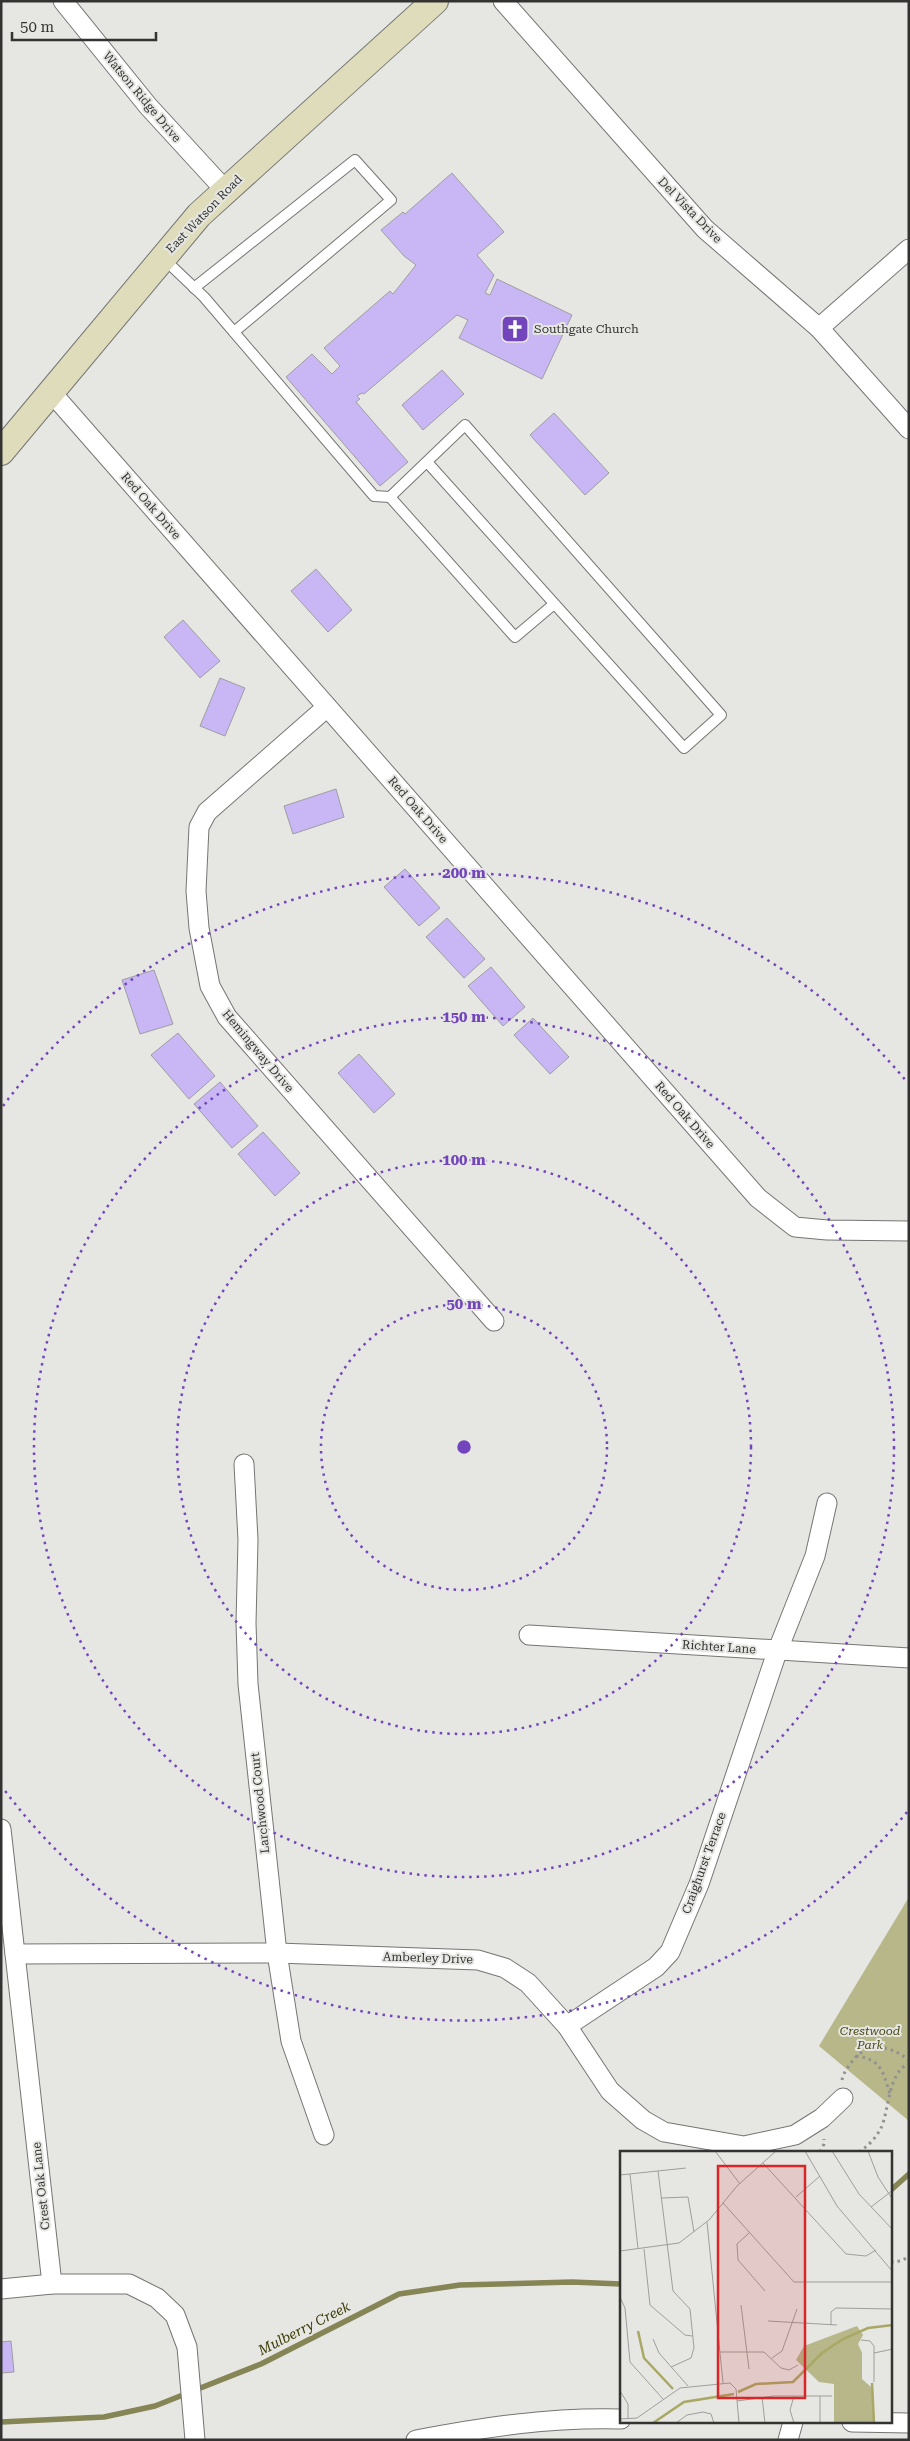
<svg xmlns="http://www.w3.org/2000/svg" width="910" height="2441" font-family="'Roboto Serif',serif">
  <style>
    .green { fill: #b7b789 }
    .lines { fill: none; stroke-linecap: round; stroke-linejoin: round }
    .stream { stroke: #868556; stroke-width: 5.5 }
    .building { fill: #c8b6f5; stroke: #9f9ea1 }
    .lane-casing { stroke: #757673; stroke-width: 12 }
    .street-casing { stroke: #757673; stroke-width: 21 }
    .secondary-casing { stroke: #757673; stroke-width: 28 }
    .path { stroke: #91918f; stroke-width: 3; stroke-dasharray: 2.5 4; stroke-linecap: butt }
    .lane { stroke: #fff; stroke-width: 10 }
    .street { stroke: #fff; stroke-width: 19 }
    .secondary { stroke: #dedcbb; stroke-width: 26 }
    .ring { fill: none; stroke: #7345bd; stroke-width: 2.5; stroke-dasharray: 2.5 5 }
    .labels { text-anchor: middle; stroke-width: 4; stroke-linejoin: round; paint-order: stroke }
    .street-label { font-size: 12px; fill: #333332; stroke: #e6e6e3 }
    .poi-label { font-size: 12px; fill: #333332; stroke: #e6e6e3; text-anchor: start }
    .park-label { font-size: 12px; font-style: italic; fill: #4b4916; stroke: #e6e6e3 }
    .water-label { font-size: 14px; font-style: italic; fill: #3d3b04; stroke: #e6e6e3 }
    .inset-river { fill: none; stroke: #a9a865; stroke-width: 2.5 }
    .inset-road { fill: none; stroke: #9e9e9c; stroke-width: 1 }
    .view { fill: #d62828; fill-opacity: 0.15; stroke: #d62828; stroke-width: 2.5 }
    .inset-edge { fill: none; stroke: #333332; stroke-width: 2.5 }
    .centre { fill: #7345bd; stroke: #e6e6e3; stroke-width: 2.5 }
    .ring-label { font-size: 15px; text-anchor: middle; font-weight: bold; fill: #7345bd; stroke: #e6e6e3; stroke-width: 4; stroke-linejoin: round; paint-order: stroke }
  </style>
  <rect width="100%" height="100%" fill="#e6e6e3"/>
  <polygon class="green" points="909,1897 909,2121 819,2046"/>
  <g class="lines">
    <g class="stream">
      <polyline points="891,2190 909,2174"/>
      <polyline points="1,2422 104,2417 155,2406 261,2364 399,2294 460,2285 572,2282 621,2284"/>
    </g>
  </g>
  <g class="building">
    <polygon points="452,173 504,232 477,255 494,275 485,293 490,295 497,279 572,315 542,379 459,338 468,320 457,315 364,394 362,393 357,396 360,399 356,402 408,462 380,486 286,377 312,354 332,374 340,366 324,348 390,291 393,294 416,265 404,256 381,230 403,212 405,214"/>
    <polygon points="442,370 464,394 423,430 402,405"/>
    <polygon points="554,413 609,473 585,495 530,435"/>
    <polygon points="316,569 352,610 328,632 291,591"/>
    <polygon points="183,620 220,661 200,678 164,637"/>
    <polygon points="220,678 245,688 225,736 200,726"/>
    <polygon points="336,789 344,817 293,834 284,806"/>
    <polygon points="405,869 440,908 419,926 384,887"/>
    <polygon points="447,918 485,959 464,978 426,937"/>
    <polygon points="491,967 525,1007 503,1026 468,986"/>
    <polygon points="154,970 173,1024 140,1034 122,980"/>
    <polygon points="533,1018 569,1057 550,1074 514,1035"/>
    <polygon points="178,1033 215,1076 189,1099 151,1055"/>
    <polygon points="359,1054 395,1094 374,1113 338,1073"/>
    <polygon points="220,1082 258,1126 232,1148 194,1104"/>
    <polygon points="263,1132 300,1173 275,1196 238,1154"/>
    <polygon points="11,2341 14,2372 1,2373 1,2342"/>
  </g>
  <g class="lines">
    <defs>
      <g id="lane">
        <polyline points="163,258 204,297 374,496 390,497 465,425 721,715 684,748 427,462"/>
        <polyline points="194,288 355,160 391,200 234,332"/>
        <polyline points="390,497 515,637 554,604"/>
      </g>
      <g id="street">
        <polyline points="63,1 148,106 225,190"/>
        <polyline points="503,1 705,229 819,328 909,429"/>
        <polyline points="819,328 909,249"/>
        <polyline points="51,392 758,1198 795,1227 827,1230 909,1231"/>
        <polyline points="327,707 207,812 199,827 196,891 199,928 210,986 227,1017 494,1321"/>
        <polyline points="244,1464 248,1540 246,1623 248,1684 277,1953 291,2041 324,2135"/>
        <polyline points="529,1635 909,1658"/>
        <polyline points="1,1829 52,2284"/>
        <polyline points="15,1954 277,1953 478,1960 505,1968 528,1983 567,2026 610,2091 643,2120 664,2132 744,2146 795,2135 822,2118 843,2098"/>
        <polyline points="567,2026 656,1967 670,1952 699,1884 777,1652 815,1556 827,1503"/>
        <polyline points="1,2289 52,2284 129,2284 157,2298 175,2315 187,2347 195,2440"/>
        <polyline points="852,2422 909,2423"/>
        <path d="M416,2440C485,2427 551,2417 621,2419"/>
        <polyline points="788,2440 793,2422"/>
      </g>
      <polyline id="secondary" points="1,452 199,215 435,1"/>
    </defs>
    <use href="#lane" class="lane-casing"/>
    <use href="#street" class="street-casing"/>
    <use href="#secondary" class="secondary-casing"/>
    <g class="path">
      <path d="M856,2056C881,2059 883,2072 890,2094"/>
      <path d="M842,2080C843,2074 847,2068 851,2063C867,2040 889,2045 909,2060"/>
      <polyline points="820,2152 824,2144 824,2139"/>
      <path d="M859,2152C868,2146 876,2138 881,2128C889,2112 888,2071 909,2064"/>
      <polyline points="891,2262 900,2261 909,2257"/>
    </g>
    <use href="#lane" class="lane"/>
    <use href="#street" class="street"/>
    <use href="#secondary" class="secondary"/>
  </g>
  <g class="ring">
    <circle cx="464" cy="1447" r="143"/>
    <circle cx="464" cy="1447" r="287"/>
    <circle cx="464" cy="1447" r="430"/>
    <path d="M907 1812A574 574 0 0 1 3 1788M3 1106A574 574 0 0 1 907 1082"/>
  </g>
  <defs>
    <symbol id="church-square" viewBox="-11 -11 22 22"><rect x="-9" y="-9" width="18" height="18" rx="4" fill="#7345bd" stroke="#e6e6e3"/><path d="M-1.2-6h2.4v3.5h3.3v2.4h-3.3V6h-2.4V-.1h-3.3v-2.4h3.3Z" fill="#fff"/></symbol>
  </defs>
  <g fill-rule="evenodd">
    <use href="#church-square" x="499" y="313" width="32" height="32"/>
  </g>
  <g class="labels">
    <g class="street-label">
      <text transform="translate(142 97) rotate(50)" y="4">Watson Ridge Drive</text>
      <text transform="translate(690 210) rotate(46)" y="4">Del Vista Drive</text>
      <text transform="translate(204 214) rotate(-46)" y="4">East Watson Road</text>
      <text transform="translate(151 506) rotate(49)" y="4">Red Oak Drive</text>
      <text transform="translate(418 810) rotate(49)" y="4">Red Oak Drive</text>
      <text transform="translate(258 1051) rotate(50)" y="4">Hemingway Drive</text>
      <text transform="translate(685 1115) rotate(49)" y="4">Red Oak Drive</text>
      <text transform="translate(719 1647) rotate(4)" y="4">Richter Lane</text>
      <text transform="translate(260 1803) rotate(-96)" y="4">Larchwood Court</text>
      <text transform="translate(704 1863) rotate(-70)" y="4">Craighurst Terrace</text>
      <text transform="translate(428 1958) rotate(2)" y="4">Amberley Drive</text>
      <text transform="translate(41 2186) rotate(-96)" y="4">Crest Oak Lane</text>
    </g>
    <g class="poi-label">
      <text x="534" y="333">Southgate Church</text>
    </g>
    <g class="park-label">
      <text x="870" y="2035">Crestwood<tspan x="870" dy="14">Park</tspan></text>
    </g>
    <g class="water-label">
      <text transform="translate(304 2328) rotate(-27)" y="5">Mulberry Creek</text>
    </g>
  </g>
  <g transform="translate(620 2151)">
    <rect width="272" height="272" fill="#e6e6e3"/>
    <path d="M237,175L243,184L238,193L242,202V228L252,237L255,272H214V233L199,231L176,209L184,195Z" fill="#b7b789"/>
    <path class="inset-river" d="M18,180L24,207L53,238M252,232L254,272M118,241L136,233L173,231L202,202L223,188L248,177L273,174M33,272L64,251L114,243"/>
    <path class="inset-road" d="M95,0L120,33M185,0L217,55L273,121M212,0L239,43L273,79M248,0L258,26L273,49M143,12L226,103L246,105L256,99M38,20L53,140L70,158L74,197L71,207L51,216M10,23L18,98M0,24L66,17M176,46L200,25M41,47L68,46L74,81M103,52L174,131H273M251,56L273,39M87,71L103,232M129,82L117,93L118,109L145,140M24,98L30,154L65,184L72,185M0,100L59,92L89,69L117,35L156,0M0,146L5,157L10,211L43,248M121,154L129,218M148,170L217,174M211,174V161L216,157L273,158M33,188L39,202L68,235M241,189L250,190L254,195V231M100,201H144L161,217L169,219L178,214M254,202L273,198M152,207L162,200L177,158M0,240L8,253V268M174,245L170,259L174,272M142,246L145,272M117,250L154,245H212M0,268L17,267L60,237L110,232L116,238L119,272M56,272L67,264L83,261L91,263L94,272M200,272V245"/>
    <path class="view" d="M98,15H185V247H98Z"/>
    <rect width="272" height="272" class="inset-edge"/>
  </g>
  <circle cx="464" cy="1447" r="8" class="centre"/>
  <g class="ring-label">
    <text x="464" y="878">200 m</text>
    <text x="464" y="1022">150 m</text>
    <text x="464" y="1165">100 m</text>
    <text x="464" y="1309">50 m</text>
  </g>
  <rect width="910" height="2441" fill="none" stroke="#333332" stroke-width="5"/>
  <path d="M12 32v8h144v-8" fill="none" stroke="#333332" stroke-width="2.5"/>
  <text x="20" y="32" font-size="15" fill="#333332" stroke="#e6e6e3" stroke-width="4" paint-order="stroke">50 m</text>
</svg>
